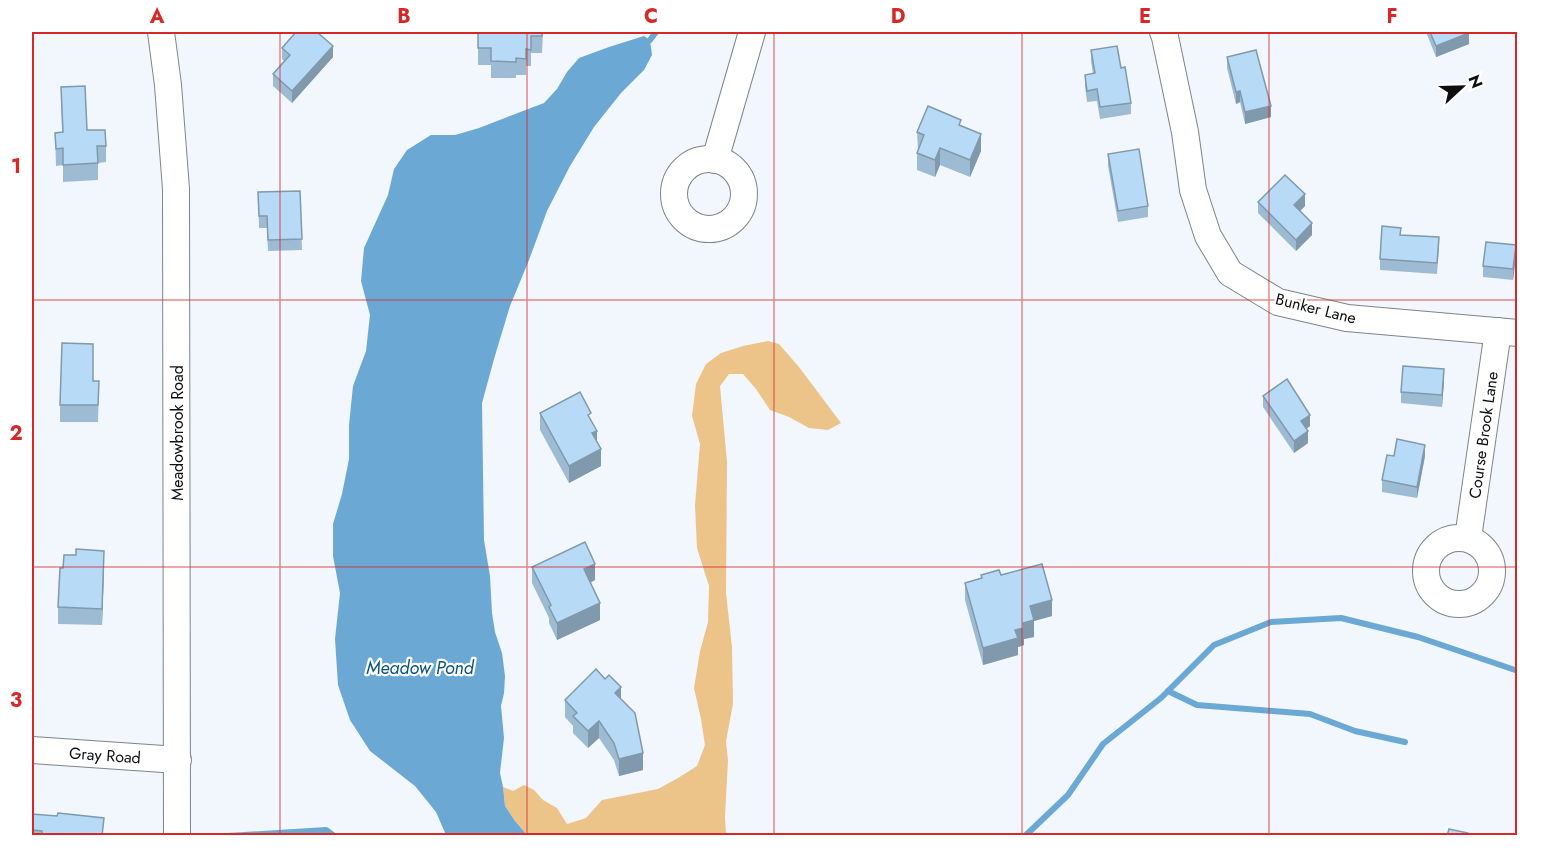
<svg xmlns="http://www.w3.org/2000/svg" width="1549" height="867" font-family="Jost,sans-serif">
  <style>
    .green { fill: #ecc48a }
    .water { fill: #6ba8d3 }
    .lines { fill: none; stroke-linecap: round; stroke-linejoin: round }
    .stream { stroke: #6ba8d3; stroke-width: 6 }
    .minor-casing { stroke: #7e8488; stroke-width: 28 }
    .minor { stroke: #fff; stroke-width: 26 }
    .wall { fill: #9dbcd4 }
    .shaded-wall { fill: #8099ac }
    .building { fill: #b7dbf6; stroke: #8099ac; stroke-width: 1.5 }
    .grid { fill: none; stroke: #d62828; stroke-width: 1.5; stroke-opacity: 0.55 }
    .labels { text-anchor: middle; stroke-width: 4.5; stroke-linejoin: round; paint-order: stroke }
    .street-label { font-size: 16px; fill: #0c0e10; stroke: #fff }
    .water-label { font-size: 18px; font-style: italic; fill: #09547e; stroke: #fff }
    .neatline { fill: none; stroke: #d62828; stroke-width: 2 }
    .grid-label { font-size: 20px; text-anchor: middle; font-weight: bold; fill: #d62828 }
  </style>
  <rect width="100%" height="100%" fill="#f1f7fc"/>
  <polygon class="green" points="768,341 779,344 799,367 841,423 828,430 809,428 789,417 770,410 756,389 743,374 729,374 720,386 727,462 726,593 732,647 733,704 726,741 728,760 725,817 726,835 527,835 515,821 505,806 503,787 513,791 524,785 534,790 543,800 557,808 567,824 586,818 602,800 658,789 678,778 697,766 705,745 701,719 694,688 700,651 708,622 709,586 697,548 695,505 700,444 692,416 696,384 706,364 721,353 743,346"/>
  <polygon class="water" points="644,36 650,40 652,55 644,70 621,93 594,127 570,166 547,211 529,260 510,306 494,359 482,403 484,540 490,576 492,613 495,632 502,653 505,676 504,693 501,706 504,738 500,773 503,787 505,806 515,821 527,835 446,835 436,812 415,786 370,751 350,720 338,685 335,639 340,593 333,556 333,524 342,494 349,459 349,425 353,386 366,351 370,315 361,281 364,248 388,195 394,169 407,150 431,135 455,135 479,128 544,103 557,89 567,72 579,58 609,47"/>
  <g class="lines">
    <g class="stream">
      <polyline points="650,40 656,32"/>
      <polyline points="1168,691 1197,705 1310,714 1355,731 1405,742"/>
      <polyline points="228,836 326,830 334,836"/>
      <polyline points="1025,836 1068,795 1103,744 1161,698 1214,645 1271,622 1341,618 1418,637 1518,671"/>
    </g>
    <defs>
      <g id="minor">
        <polyline points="161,32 168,85 176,189 177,836"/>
        <polyline points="1163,32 1165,37 1185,132 1193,190 1208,236 1230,273 1278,302 1347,318 1518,333"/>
        <circle cx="709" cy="194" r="35"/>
        <polyline points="715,160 752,32"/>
        <circle cx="1459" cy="571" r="33"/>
        <polyline points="1468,538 1498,331"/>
        <polyline points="32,750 178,760"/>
      </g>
    </defs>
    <use href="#minor" class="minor-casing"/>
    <use href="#minor" class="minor"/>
  </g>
  <g class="wall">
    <polygon points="478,32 543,32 542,53 531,53 531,66 526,66 526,75 516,75 516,78 491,78 491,65 478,65"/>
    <polygon points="1426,32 1469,32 1469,44 1436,57"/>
    <polygon points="282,48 333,57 292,103 273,86 273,74 284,61 282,59"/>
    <polygon points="1091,50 1121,68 1131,103 1131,114 1100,119 1097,101 1087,102 1085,86 1085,75 1093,74 1091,61"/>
    <polygon points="1227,57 1271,117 1245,124 1240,102 1236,104 1227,68"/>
    <polygon points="61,87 87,130 106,146 106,162 98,163 98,180 63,182 63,165 56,166 55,133 62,132"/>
    <polygon points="961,126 981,151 970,177 940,165 935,177 917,170 917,153 918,150 917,132"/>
    <polygon points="1108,154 1148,206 1148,217 1118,222 1108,166"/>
    <polygon points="300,191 302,250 268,251 267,228 259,228 258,192"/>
    <polygon points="1258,202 1305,206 1300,211 1312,235 1296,251 1258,213"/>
    <polygon points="1439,248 1437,274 1380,270 1380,259"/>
    <polygon points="1516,257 1513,280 1483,277 1483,266"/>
    <polygon points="93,381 99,381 98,422 60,422 60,405"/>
    <polygon points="1444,381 1442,407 1401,403 1401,392"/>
    <polygon points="1263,396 1310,426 1306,429 1308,443 1294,453 1263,407"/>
    <polygon points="540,413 591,420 597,441 601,466 569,483 540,430"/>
    <polygon points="1394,456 1425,456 1417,498 1382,492 1382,480"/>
    <polygon points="76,555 104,568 102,625 58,624 58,607 63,568"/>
    <polygon points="532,567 595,580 590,583 600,620 557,640 549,623 549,618 532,583"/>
    <polygon points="981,575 1001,575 1052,616 1034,621 1034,637 1024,639 1024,645 1018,647 1018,655 983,665 965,600 965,583 981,578"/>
    <polygon points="621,699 643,770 619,776 614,760 599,738 588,748 573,733 573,726 565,717 565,700"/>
    <polygon points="32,814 104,836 32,836"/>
  </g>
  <g class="shaded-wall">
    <polygon points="1469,33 1469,44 1436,57 1436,46"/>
    <polygon points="333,46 333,57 292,103 292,91"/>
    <polygon points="1240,91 1240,102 1236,104 1236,92"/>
    <polygon points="1271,106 1271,117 1245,124 1245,112"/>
    <polygon points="981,134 981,151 970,177 970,160"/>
    <polygon points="940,148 940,165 935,177 935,160"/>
    <polygon points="1305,194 1305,206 1294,217 1294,205"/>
    <polygon points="1312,223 1312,235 1296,251 1296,240"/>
    <polygon points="1516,245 1516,257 1513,280 1513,269"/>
    <polygon points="1444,369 1444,381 1442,407 1442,395"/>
    <polygon points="1310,415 1310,426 1301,433 1301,421"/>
    <polygon points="597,431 597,447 592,433"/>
    <polygon points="1308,431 1308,443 1294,453 1294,441"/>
    <polygon points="1425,445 1425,456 1417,498 1417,487"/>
    <polygon points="601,449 601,466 569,483 569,466"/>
    <polygon points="104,551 104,568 102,625 102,609"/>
    <polygon points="595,564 595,580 584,586 584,569"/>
    <polygon points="1052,600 1052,616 1034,621 1034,637 1024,639 1024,645 1018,647 1018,655 983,665 983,648 1015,630 1023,623 1030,606"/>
    <polygon points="600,603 600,620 557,640 557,623"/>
    <polygon points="621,687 621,704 615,693"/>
    <polygon points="599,721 599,738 588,748 588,731"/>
    <polygon points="643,753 643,770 619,776 619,759"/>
  </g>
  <g class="building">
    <polygon points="296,32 317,32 333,46 292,91 273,74 290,55 282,48"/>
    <polygon points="478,32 542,32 542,36 531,36 531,50 526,49 526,59 516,58 516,62 491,61 491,48 478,48"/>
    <polygon points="1430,32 1469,32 1469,33 1436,46"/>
    <polygon points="1117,46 1121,68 1125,67 1131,103 1100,107 1097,89 1087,91 1085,75 1095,73 1091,50"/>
    <polygon points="1256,50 1271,106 1245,112 1240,91 1236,92 1227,57"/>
    <polygon points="85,86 87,130 105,130 106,146 97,146 98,163 63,165 63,148 56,149 55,133 63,132 61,87"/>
    <polygon points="928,106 961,120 959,125 981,134 970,160 940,148 935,160 917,153 924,135 917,132"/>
    <polygon points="1139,149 1148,206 1118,211 1108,154"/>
    <polygon points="1285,175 1305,194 1294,205 1312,223 1296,240 1258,202"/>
    <polygon points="300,191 302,239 268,240 267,216 259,216 258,192"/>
    <polygon points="1382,226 1401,228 1400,235 1439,237 1437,263 1380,259"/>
    <polygon points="1486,242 1516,245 1513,269 1483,266"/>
    <polygon points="62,343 93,344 93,381 99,381 98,405 60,405"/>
    <polygon points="1403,366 1444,369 1442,395 1401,392"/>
    <polygon points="1287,379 1310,415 1301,421 1308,431 1294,441 1263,396"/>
    <polygon points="580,392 591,413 588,415 597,431 592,433 601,449 569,466 540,413"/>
    <polygon points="1397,439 1425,445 1417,487 1382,480 1387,455 1394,456"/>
    <polygon points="585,542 595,564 584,569 600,603 557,623 549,607 551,605 532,567"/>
    <polygon points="76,549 104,551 102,609 58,607 60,568 63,568 64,555 76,555"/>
    <polygon points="1042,564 1052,600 1030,606 1034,620 1023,623 1024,628 1015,630 1018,638 983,648 965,583 982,578 981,575 999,570 1001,575"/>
    <polygon points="596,669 605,679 609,675 621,687 615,693 635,713 643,753 619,759 614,743 599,721 588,731 573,716 577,713 565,700"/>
    <polygon points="58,813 104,818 102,836 42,836 42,831 32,830 32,814 57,816"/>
    <polygon points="1449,829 1468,833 1468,836 1447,836"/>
  </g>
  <path class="grid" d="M280,32V836M527,32V836M774,32V836M1022,32V836M1269,32V836M32,300H1518M32,567H1518"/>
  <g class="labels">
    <g class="street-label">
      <text transform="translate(1316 308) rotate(14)" y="6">Bunker Lane</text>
      <text transform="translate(177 433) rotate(-90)" y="6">Meadowbrook Road</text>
      <text transform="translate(1483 435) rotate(-82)" y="6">Course Brook Lane</text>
      <text transform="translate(105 755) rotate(4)" y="6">Gray Road</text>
    </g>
    <g class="water-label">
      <text x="420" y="674">Meadow Pond</text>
    </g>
  </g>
  <rect width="1549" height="867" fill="none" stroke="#ffffff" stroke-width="66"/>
  <g transform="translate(1462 87) rotate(68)" stroke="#ffffff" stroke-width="4.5" paint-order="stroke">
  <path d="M0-4.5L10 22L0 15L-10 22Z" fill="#0c0e10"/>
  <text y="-9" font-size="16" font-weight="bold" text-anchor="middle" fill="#0c0e10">N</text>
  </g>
  <rect x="33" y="33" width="1483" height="801" class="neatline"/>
  <g class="grid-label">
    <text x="157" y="23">A</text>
    <text x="404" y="23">B</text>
    <text x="651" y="23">C</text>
    <text x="898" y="23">D</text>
    <text x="1145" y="23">E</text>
    <text x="1392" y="23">F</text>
    <text x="16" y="173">1</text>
    <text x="16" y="440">2</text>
    <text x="16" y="707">3</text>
  </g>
</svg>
